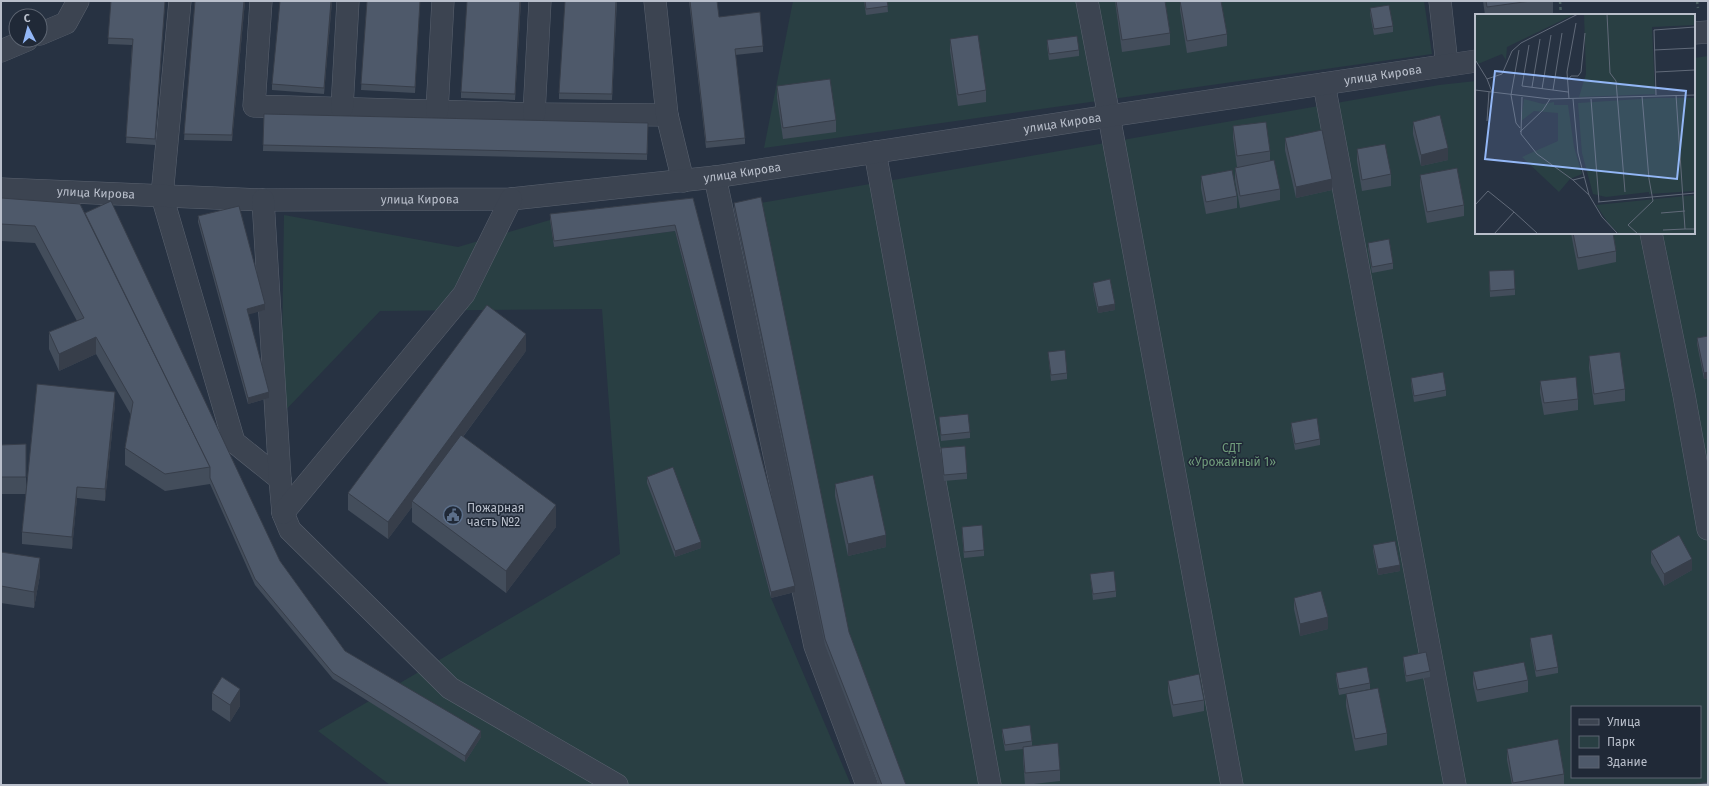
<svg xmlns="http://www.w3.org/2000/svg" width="1709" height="786" font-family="'Fira Sans',sans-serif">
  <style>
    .green { fill: #293f43; fill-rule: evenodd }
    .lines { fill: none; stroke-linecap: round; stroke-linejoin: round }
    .minor-casing { stroke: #5a626f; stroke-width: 23 }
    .path { stroke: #485c5f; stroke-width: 2.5; stroke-dasharray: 3 3; stroke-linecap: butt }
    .minor { stroke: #3c4451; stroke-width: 22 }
    .wall { fill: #434d5b }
    .shaded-wall { fill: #373e4a }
    .building { fill: #4e596a; stroke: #373e4a }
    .labels { text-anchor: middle; stroke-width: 3; stroke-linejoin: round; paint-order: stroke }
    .street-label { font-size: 12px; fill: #b9bfcb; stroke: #202937 }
    .park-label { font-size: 12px; fill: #709c7b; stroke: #202937 }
    .poi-label { font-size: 12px; fill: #b9bfcb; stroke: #202937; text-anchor: start }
    .inset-road { fill: none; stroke: #616a79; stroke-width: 1 }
    .view { fill: #93b7f6; fill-opacity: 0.15; stroke: #93b7f6; stroke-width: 2 }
    .inset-edge { fill: none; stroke: #b9bfcb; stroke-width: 2 }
  </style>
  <rect width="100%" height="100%" fill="#273242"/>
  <g class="green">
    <polygon points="793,1 1424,1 1432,54 764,148"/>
    <path d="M1708,56V785H903L849,638L761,203L1439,85L1476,81V233H1694V58ZM1572,707H1700V777H1572Z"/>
    <polygon points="284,215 458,247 550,220 554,247 675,231 771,598 851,785 390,785 318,731 620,554 602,309 380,311 281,415"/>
  </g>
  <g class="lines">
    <defs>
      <g id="minor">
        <polyline points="180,1 162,196 234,442 280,479"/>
        <polyline points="261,1 254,106 534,114 667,115"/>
        <polyline points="655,1 667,115 683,181"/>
        <polyline points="1087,1 1109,116 1232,785"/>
        <polyline points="1440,1 1447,65"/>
        <polyline points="1694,33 1708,32"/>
        <polyline points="40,34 66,23 78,1"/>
        <polyline points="1,51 27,40"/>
        <polyline points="1324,84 1455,785"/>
        <polyline points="342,108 348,1"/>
        <polyline points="437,111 443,1"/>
        <polyline points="534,114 540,1"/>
        <polyline points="875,152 990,785"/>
        <polyline points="715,177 815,646 867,785"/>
        <path id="s1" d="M1,189L263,200L511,199L715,177L1109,116L1476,61"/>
        <polyline points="263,200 280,479 283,513 290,530 450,688 617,785"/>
        <polyline points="1651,233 1684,395 1708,529"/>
        <polyline points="283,513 464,294 511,199"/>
      </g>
    </defs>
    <use href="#minor" class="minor-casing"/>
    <g class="path">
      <polyline points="1560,1 1561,15"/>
      <polyline points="1697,1 1698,8"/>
    </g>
    <use href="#minor" class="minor"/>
  </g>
  <g class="wall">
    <polygon points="111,1 165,1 155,145 126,143 132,45 108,44"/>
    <polygon points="195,1 245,1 232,141 184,140"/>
    <polygon points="332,1 324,94 272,90 272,84"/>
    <polygon points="367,1 420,1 415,93 361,90"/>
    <polygon points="521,1 515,100 461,98 461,92"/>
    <polygon points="617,1 612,100 559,99 559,93"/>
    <polygon points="689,1 717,1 719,17 763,46 763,52 735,55 745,138 745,144 706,148"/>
    <polygon points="864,1 887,1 888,12 866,15"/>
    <polygon points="1115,1 1165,1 1170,33 1170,45 1122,52"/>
    <polygon points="1180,1 1221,1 1227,34 1227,46 1187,53 1180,10"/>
    <polygon points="1483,1 1553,1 1553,15 1485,15"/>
    <polygon points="1370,8 1393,26 1393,32 1374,35 1370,14"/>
    <polygon points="950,39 986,90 986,102 958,106 950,51"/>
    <polygon points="1047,40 1079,50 1079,56 1049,60 1047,46"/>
    <polygon points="777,86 836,120 836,132 783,139 777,98"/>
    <polygon points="264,114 648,123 647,160 263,151"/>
    <polygon points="1413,122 1448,160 1421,166 1413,134"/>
    <polygon points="1233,126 1270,151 1270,161 1280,189 1280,200 1240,208 1235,180 1235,168 1237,167 1233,138"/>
    <polygon points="1285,138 1332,190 1296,198 1285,150"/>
    <polygon points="1357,149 1391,174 1391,186 1362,191 1357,161"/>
    <polygon points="1420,175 1464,205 1464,216 1427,223 1420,186"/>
    <polygon points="1201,176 1237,196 1237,208 1206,214 1201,188"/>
    <polygon points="1,198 85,213 280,561 345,651 481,737 465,762 333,679 255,585 210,484 165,491 125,465 125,448 131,415 96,354 59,371 49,349 49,332 77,321 35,243 1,241"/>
    <polygon points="693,198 795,592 771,598 675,231 554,247 550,220 550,214"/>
    <polygon points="734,203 849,632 906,785 879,785 825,645 734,209"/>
    <polygon points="198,216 265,310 248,314 269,398 248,404 198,222"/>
    <polygon points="1571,233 1613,233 1616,251 1616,262 1578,270"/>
    <polygon points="1368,243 1393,263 1393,269 1372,273 1368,249"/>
    <polygon points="1489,271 1515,289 1515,295 1490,297"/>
    <polygon points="1093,283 1115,310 1098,313 1093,289"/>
    <polygon points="1708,336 1708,378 1704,379 1697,344 1697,338"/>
    <polygon points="526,351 463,437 556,527 506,593 412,522 412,507 388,539 348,510 348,493"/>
    <polygon points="1048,352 1067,373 1067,379 1051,381"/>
    <polygon points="1589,356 1625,389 1625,401 1594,405 1589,368"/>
    <polygon points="1411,378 1446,390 1446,396 1414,402 1411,384"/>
    <polygon points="1540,381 1578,399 1578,410 1544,415 1540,393"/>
    <polygon points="115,404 105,501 77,498 72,549 22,544 22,532 26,494 1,494 1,445 26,444 26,487"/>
    <polygon points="939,417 970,432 970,438 941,441"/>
    <polygon points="1291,423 1320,439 1320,445 1295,450 1291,429"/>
    <polygon points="941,448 967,473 967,479 944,481 941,454"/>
    <polygon points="647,477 701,548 675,557 647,483"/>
    <polygon points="835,484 886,547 848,556 835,496"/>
    <polygon points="962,527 984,550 984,556 964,558 962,533"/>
    <polygon points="1373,545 1400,571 1378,575 1373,551"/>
    <polygon points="1651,551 1692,570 1664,586 1651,563"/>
    <polygon points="1,552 40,575 34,608 1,603"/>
    <polygon points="1090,574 1116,591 1116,597 1093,600"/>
    <polygon points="1294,598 1328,629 1300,636 1294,609"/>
    <polygon points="1530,638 1558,667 1558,673 1536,677 1530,644"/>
    <polygon points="1403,657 1430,671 1430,677 1406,682 1403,663"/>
    <polygon points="1473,672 1528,680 1528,692 1477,702 1473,684"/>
    <polygon points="1336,673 1370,683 1370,689 1339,695 1336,679"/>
    <polygon points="1168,681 1204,700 1204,711 1173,717 1168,692"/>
    <polygon points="212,693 240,706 230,722 212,710"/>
    <polygon points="1346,694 1387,733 1387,745 1355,751 1346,706"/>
    <polygon points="1002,729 1032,741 1032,746 1060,770 1060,781 1025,785 1023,759 1023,749 1005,751 1002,735"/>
    <polygon points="1507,749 1564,774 1564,785 1512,785 1507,760"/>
  </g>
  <g class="shaded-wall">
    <polygon points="244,1 245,1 232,141 232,135"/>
    <polygon points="331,1 332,1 324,94 324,88"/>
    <polygon points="420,1 415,93 415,87"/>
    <polygon points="520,1 521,1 515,100 515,94"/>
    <polygon points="1448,148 1448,160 1421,166 1421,155"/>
    <polygon points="1332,179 1332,190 1296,198 1296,187"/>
    <polygon points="265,304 265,310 247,315 247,309"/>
    <polygon points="1115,304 1115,310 1098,313 1098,307"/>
    <polygon points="526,334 526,351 414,503 412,501 412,507 388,539 388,522"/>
    <polygon points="96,337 96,354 59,371 59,354"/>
    <polygon points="1708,372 1708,378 1704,379 1704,373"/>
    <polygon points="115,392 115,404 105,501 105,489"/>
    <polygon points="269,392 269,398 248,404 248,398"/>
    <polygon points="77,487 77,498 72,549 72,537"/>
    <polygon points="556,505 556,527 506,593 506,571"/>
    <polygon points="886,535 886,547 848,556 848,544"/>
    <polygon points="701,542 701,548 675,557 675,551"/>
    <polygon points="40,558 40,575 34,608 34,592"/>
    <polygon points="1692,559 1692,570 1664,586 1664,574"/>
    <polygon points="1400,565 1400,571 1378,575 1378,569"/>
    <polygon points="795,586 795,592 771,598 771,592"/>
    <polygon points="1328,617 1328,629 1300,636 1300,624"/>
    <polygon points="240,689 240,706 230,722 230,705"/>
    <polygon points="481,731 481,737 465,762 465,756"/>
  </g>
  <g class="building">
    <polygon points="111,1 165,1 155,139 126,137 133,39 108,38"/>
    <polygon points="195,1 244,1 232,135 184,134"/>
    <polygon points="280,1 331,1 324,88 272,84"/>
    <polygon points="367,1 420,1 415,87 361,84"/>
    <polygon points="467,1 520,1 515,94 461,92"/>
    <polygon points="565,1 616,1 612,94 559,93"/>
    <polygon points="690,1 717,1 719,17 760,12 763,46 735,49 745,138 706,142"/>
    <polygon points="865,1 887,1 888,6 866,9"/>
    <polygon points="1116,1 1165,1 1170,33 1122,40"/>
    <polygon points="1180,1 1221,1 1227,34 1187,41"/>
    <polygon points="1486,1 1531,1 1487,7"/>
    <polygon points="1389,5 1393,26 1374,29 1370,8"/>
    <polygon points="978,35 986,90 958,95 950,39"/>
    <polygon points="1077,36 1079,50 1049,54 1047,40"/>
    <polygon points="830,79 836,120 783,128 777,86"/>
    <polygon points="264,114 648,123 647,154 263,145"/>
    <polygon points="1440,115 1448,148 1421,155 1413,122"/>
    <polygon points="1266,122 1270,151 1237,156 1233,126"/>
    <polygon points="1322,130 1332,179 1296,187 1285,138"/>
    <polygon points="1385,144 1391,174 1362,180 1357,149"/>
    <polygon points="1274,160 1280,189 1240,196 1235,168"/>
    <polygon points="1457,168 1464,205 1427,212 1420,175"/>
    <polygon points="1232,170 1237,196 1206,202 1201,176"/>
    <polygon points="761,197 849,632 906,785 882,785 825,639 734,203"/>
    <polygon points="1,198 80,204 210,467 165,474 125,448 133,402 96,337 59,354 49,332 84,318 35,226 1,224"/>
    <polygon points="693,198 795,586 771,592 675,225 554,241 550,214"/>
    <polygon points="111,201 280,561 345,651 481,731 465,756 333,673 255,579 210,478 210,467 85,213"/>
    <polygon points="239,206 265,304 247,309 269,392 248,398 198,216"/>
    <polygon points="1573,233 1613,233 1616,251 1578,258"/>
    <polygon points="1389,239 1393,263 1372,267 1368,243"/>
    <polygon points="1514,270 1515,289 1490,291 1489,271"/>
    <polygon points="1110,279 1115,304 1098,307 1093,283"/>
    <polygon points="487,305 526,334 388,522 348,493"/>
    <polygon points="1708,336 1708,372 1704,373 1697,338"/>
    <polygon points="1065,350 1067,373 1051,375 1048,352"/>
    <polygon points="1620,352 1625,389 1594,394 1589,356"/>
    <polygon points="1443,372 1446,390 1414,396 1411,378"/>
    <polygon points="1576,377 1578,399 1544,403 1540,381"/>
    <polygon points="37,384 115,392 105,489 77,487 72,537 22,532"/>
    <polygon points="968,414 970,432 941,435 939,417"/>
    <polygon points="1317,418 1320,439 1295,444 1291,423"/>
    <polygon points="461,435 556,505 506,571 412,501"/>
    <polygon points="26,444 26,477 1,477 1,445"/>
    <polygon points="965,446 967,473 944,475 941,448"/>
    <polygon points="673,467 701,542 675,551 647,477"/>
    <polygon points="873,475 886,535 848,544 835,484"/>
    <polygon points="982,525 984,550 964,552 962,527"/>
    <polygon points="1679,535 1692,559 1664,574 1651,551"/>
    <polygon points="1395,541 1400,565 1378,569 1373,545"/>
    <polygon points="1,552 40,558 34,592 1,586"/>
    <polygon points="1114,571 1116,591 1093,594 1090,574"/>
    <polygon points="1321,591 1328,617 1300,624 1294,598"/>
    <polygon points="1552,634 1558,667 1536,671 1530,638"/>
    <polygon points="1426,652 1430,671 1406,676 1403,657"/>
    <polygon points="1524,662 1528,680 1477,690 1473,672"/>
    <polygon points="1367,667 1370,683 1339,689 1336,673"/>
    <polygon points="1199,674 1204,700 1173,705 1168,681"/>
    <polygon points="222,677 240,689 230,705 212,693"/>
    <polygon points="1378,688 1387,733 1355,739 1346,694"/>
    <polygon points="1030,725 1032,741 1005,745 1002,729"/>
    <polygon points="1558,739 1564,774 1513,783 1507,749"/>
    <polygon points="1058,743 1060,770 1025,773 1023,747"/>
    <polygon points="1708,782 1708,785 1691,785"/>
  </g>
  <defs>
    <symbol id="civic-ring" viewBox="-11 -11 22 22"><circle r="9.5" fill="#202937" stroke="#5c6f8a" stroke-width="1.5"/><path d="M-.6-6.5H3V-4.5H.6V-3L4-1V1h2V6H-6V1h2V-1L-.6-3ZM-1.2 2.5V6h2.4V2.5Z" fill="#5c6f8a"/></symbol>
  </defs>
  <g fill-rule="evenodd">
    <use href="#civic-ring" x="442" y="504" width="22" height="22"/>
  </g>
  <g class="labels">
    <g class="street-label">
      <text dy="4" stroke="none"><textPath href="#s1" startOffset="1391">улица Кирова</textPath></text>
      <text dy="4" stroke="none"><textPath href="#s1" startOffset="1067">улица Кирова</textPath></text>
      <text dy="4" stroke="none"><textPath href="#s1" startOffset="743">улица Кирова</textPath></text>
      <text dy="4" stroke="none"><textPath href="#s1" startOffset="95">улица Кирова</textPath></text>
      <text dy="4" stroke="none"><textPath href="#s1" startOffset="419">улица Кирова</textPath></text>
    </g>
    <g class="park-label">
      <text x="1232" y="452">СДТ<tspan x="1232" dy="14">«Урожайный 1»</tspan></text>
    </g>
    <g class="poi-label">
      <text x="467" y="512">Пожарная<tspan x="467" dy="14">часть №2</tspan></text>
    </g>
  </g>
  <g transform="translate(1475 14)">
    <rect width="220" height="220" fill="#273242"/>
    <path d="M0,0H100L32,33L31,46L27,40L3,50L0,47ZM109,0H220V11L177,13L180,80L104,83L111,60ZM180,84H220V177L174,180V178L131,183L118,180L107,139L103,89ZM49,85L68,90L79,88V91H93L99,133L107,160L95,165L84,178L47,143L83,127V99L59,97L46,107ZM220,181V220H145L134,210L121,191Z" fill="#293f43"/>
    <path class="inset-road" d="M132,0L135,59L141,67L150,178M220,0V19M54,31L47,72L93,78M44,36L36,81L41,109L45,114M179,36L220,34M1,47L12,65M181,58L220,56M93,66L96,62H103L106,58L110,19M57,73L65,25M67,75L76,21M0,76L75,85L220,81M78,76L87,19M17,78L12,65L27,60L37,37L46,29L103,0M181,81L179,16L220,13M201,81L210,215H220M47,83L46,120L62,140L98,166L114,181L127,203L143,220M94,85L92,58L101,9M98,85L103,139L114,181M116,85L124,188M12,107L14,78M45,118L68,96L75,85M98,166L110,163M123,188L220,179M0,191L13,177L39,198M186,199L210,197M188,216L210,215M19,220L39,198L62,219M163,220L153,211L178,187L174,165L167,82"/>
    <path class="view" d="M20,57L211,77L202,165L10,145Z"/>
    <rect width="220" height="220" class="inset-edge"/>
  </g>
  <rect width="1709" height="786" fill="none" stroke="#b9bfcb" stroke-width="4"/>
  <rect x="1571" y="706" width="130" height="72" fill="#202937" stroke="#5d6572"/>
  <rect x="1579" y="719" width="20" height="6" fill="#3c4451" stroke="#5d6572"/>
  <text x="1607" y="726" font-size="12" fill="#b9bfcb">Улица</text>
  <rect x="1579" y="736" width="20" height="12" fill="#293f43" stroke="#5d6572"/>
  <text x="1607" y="746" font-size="12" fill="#b9bfcb">Парк</text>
  <rect x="1579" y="756" width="20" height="12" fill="#4e596a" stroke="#5d6572"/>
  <text x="1607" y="766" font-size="12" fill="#b9bfcb">Здание</text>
  <g transform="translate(28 28) rotate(354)"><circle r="19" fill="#202937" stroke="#5d6572"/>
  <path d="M0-3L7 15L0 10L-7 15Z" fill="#93b7f6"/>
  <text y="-6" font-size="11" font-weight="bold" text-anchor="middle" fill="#b9bfcb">С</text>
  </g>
</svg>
